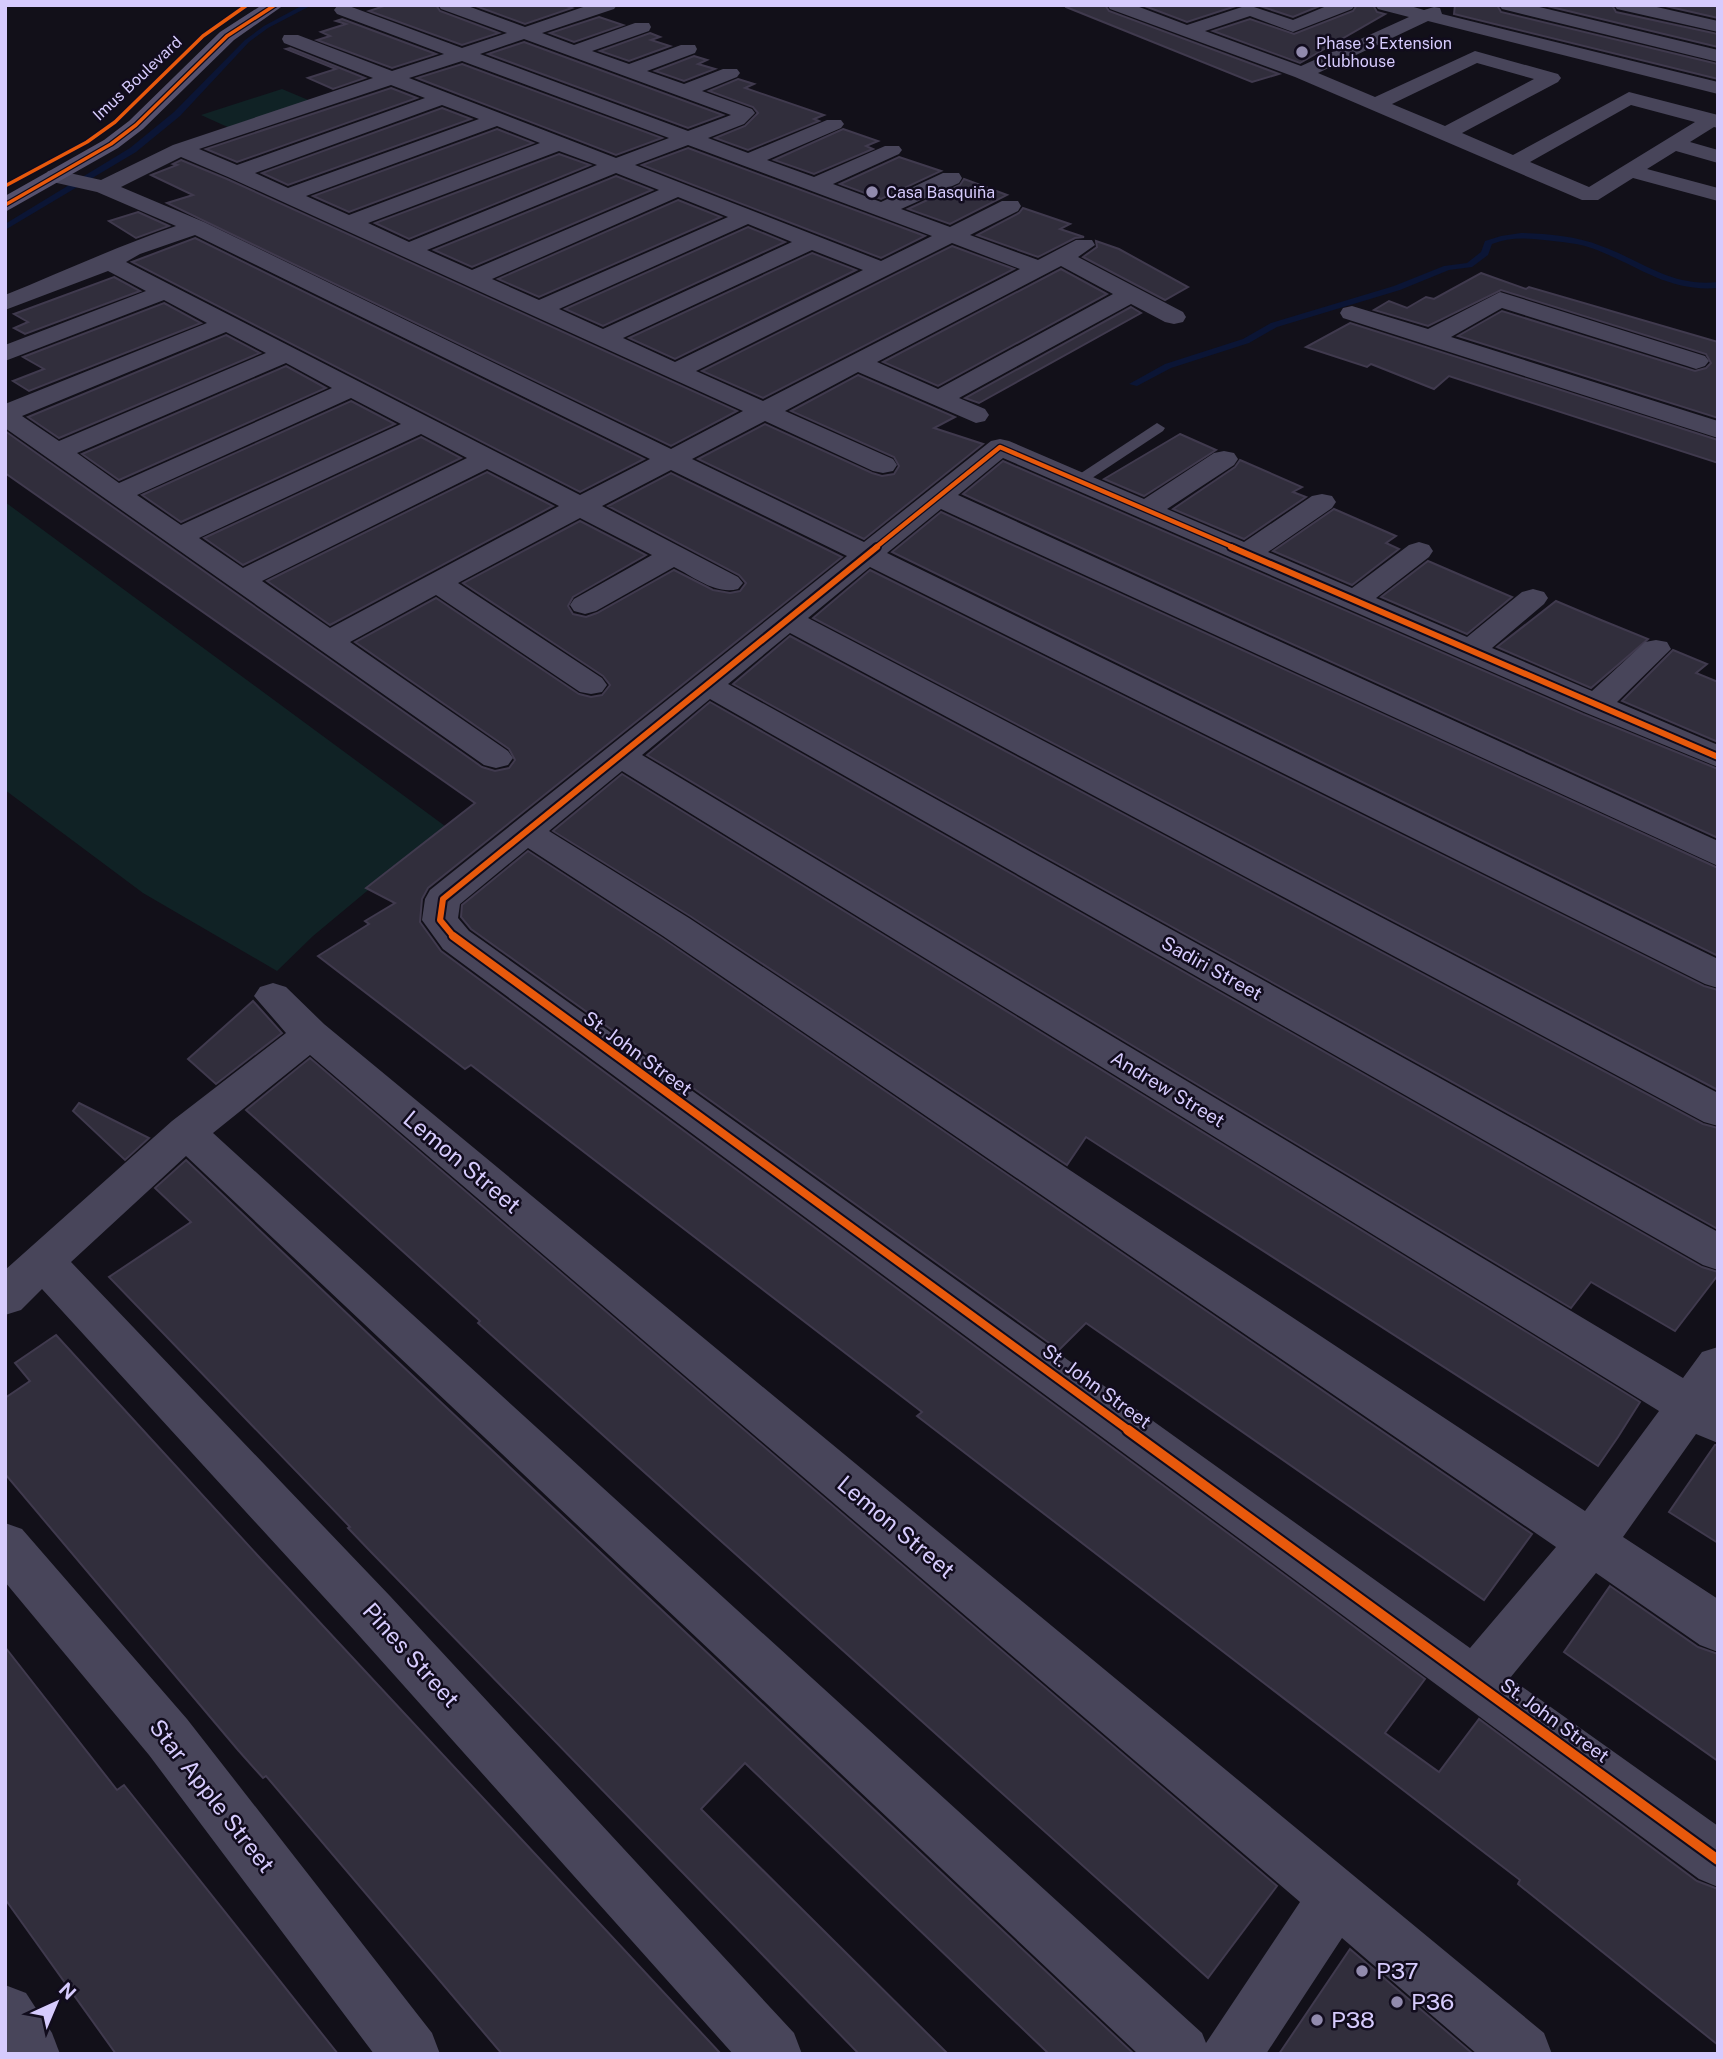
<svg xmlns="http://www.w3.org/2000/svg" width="1723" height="2059" font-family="'Public Sans',sans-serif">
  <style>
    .green { fill: #102225 }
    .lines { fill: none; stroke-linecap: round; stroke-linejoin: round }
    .stream { fill: #0b1535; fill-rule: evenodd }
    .building { fill: #312e3c; stroke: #403a4e; stroke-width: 2 }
    .lane { fill: #48455a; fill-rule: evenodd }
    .street { fill: #48455a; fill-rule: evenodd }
    .secondary { fill: #55516d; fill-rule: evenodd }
    .cycleway-far4-casing { stroke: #110c1d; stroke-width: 6 }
    .cycleway-far3-casing { stroke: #110c1d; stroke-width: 7 }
    .cycleway-far2-casing { stroke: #110c1d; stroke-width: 10 }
    .cycleway-far1-casing { stroke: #110c1d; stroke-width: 12 }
    .cycleway-casing { stroke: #110c1d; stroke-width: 14 }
    .cycleway-far4 { stroke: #e8590c; stroke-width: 3.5 }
    .cycleway-far3 { stroke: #e8590c; stroke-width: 4.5 }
    .cycleway-far2 { stroke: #e8590c; stroke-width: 6 }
    .cycleway-far1 { stroke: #e8590c; stroke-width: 8 }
    .cycleway { stroke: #e8590c; stroke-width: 10 }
    .poi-dot { fill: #918aad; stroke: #110c1d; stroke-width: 2.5 }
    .labels { text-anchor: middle; stroke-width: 5; stroke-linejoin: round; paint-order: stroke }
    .far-poi-label { font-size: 16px; fill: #d6cbfd; stroke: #110c1d; text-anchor: start }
    .far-street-label { font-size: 16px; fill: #d6cbfd; stroke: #110c1d }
    .street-label { font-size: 19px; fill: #d6cbfd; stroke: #110c1d }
    .near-street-label { font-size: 23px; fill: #d6cbfd; stroke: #110c1d }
    .near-poi-label { font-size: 23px; fill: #d6cbfd; stroke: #110c1d; text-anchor: start }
  </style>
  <rect width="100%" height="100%" fill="#121019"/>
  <g class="green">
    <polygon points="282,89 313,102 232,129 201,115"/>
    <polygon points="5,502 445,826 313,936 277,971 143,893 5,790"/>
  </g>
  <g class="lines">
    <g class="stream">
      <polygon points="303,5 312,5 268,28 249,42 180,116 136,152 5,230 5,224 130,148 174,112 245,40 264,26"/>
      <path d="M1521,233C1547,234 1576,236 1601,246C1643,261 1670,287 1718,282V288C1669,292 1640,267 1597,250C1580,243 1562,242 1544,240C1526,238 1509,237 1492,244L1488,255L1472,267L1449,270L1400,290L1277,327L1249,343L1171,368L1137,386L1129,384L1165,364L1243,339L1271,323L1394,286L1444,266L1467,263L1481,252L1485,241L1501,236Z"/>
    </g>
  </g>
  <g class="building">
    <polygon points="387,5 436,5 440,11 499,33 462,45 369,11"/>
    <polygon points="473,5 564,5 572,8 525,24"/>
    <polygon points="1066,5 1105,5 1109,11 1279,74 1252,82 1066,7"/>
    <polygon points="1142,5 1239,5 1187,22"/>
    <polygon points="1257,5 1322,5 1293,17"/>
    <polygon points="1357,5 1373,5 1377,12 1385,14 1300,63 1213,31 1250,19 1294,34 1353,11"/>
    <polygon points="1455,5 1497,5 1501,12 1718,64 1718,79 1454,14"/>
    <polygon points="1543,5 1612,5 1616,12 1718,34 1718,47"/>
    <polygon points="1661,5 1718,5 1718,18"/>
    <polygon points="599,17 623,25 574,42 550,33"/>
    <polygon points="342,19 436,54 392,68 317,40 330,36 321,32 346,24 336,21"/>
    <polygon points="650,33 660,37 651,40 670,46 629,61 600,51"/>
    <polygon points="524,42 723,115 688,128 488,54"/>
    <polygon points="290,48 365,78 333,89 308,78 336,69 286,49"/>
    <polygon points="694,56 707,60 698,64 715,69 684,81 655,71"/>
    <polygon points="462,64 662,138 616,155 417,78"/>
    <polygon points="738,79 754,84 745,88 824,115 814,119 819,121 748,150 715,138 745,126 758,113 753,107 709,91"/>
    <polygon points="391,88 417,98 237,162 206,149"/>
    <polygon points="442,108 471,119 288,185 262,173"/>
    <polygon points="497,129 533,143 349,212 313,196"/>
    <polygon points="843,129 878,141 866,146 873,149 814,174 774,160"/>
    <polygon points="688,148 925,236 881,258 642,165"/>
    <polygon points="559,154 590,165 409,239 375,223"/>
    <polygon points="899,157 941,171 881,199 840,184"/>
    <polygon points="181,160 227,179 737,411 671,446 167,203 193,195 151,175 177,165 173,164"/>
    <polygon points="616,176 652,190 472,267 434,250"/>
    <polygon points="964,179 1007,195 950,224 908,209 960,185"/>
    <polygon points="678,200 721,217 539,297 498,279"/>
    <polygon points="1023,208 1070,224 1060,229 1084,237 1075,238 1038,257 977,235 1019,213"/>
    <polygon points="138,212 169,226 136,238 109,221"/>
    <polygon points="748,227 785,242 603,326 565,309"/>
    <polygon points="195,238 644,459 580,492 132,262"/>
    <polygon points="1096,241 1119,249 1188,287 1165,300 1083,257 1097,247"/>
    <polygon points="952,246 1014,269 763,398 702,371"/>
    <polygon points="812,253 856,270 675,359 629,338"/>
    <polygon points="1061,269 1107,294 938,386 883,362"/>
    <polygon points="1481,273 1526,289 1529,287 1718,342 1718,418 1458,336 1502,311 1695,371 1706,368 1711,363 1706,354 1501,290 1428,326 1374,310 1389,301 1407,308 1426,297 1434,299"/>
    <polygon points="114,277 140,291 25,334 14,328 28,322 14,314"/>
    <polygon points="164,303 201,323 29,391 13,381 44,369 23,357"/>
    <polygon points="1131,307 1141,313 979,403 965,398"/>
    <polygon points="1350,323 1718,440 1718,463 1449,376 1434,389 1371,364 1367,367 1306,347"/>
    <polygon points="226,335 260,353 59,438 28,417"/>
    <polygon points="286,366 326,388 119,480 82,454"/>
    <polygon points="858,375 955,417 934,428 983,444 864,539 698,459 765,424 872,473 882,476 894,474 899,466 894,457 791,411"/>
    <polygon points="351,401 395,424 181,522 142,495"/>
    <polygon points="5,431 482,767 495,771 509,768 515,760 509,749 355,642 436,598 579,694 591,697 602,695 610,685 603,676 463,583 580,521 646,555 573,597 568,606 573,614 586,617 597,613 674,570 713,590 730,593 740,591 746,583 739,575 608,506 671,473 842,557 428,888 422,899 420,922 441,951 1425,1679 1385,1733 1439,1772 1479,1719 1697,1881 1718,1889 1718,2045 1518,1884 1520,1880 917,1416 922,1412 471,1065 465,1069 318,956 369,924 365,921 395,903 366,888 475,803 5,473"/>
    <polygon points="1180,434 1216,450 1144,496 1104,479"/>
    <polygon points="421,437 461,458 243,565 204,538"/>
    <polygon points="1240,460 1302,487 1293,492 1306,497 1244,539 1173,509 1235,467"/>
    <polygon points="1003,461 1583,714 1718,769 1718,838 963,494"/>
    <polygon points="487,472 553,506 330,625 267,581"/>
    <polygon points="1334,509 1396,536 1386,543 1399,549 1352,585 1273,551"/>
    <polygon points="941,512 1718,868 1718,956 892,552"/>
    <polygon points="1428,561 1479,583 1512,597 1467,634 1381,597"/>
    <polygon points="870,570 1704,986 1718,990 1718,1090 813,618"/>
    <polygon points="1556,601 1601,620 1648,639 1591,688 1497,647"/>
    <polygon points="790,636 1703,1124 1718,1128 1718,1229 733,684"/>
    <polygon points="1673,650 1707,664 1696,673 1718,682 1718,742 1622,701"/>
    <polygon points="710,702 1702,1267 1718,1272 1718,1275 1675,1331 1591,1282 1571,1308 647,755"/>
    <polygon points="622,774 1640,1402 1618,1437 1598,1466 1086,1137 1067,1165 690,916 553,831"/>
    <polygon points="528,851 662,938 1532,1534 1484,1600 1086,1323 1059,1350 471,929 461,917 462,905"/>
    <polygon points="253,1001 282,1033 216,1084 188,1059"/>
    <polygon points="310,1058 1277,1886 1208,1978 478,1323 480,1321 449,1293 246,1110"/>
    <polygon points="79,1103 149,1138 125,1160 73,1111"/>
    <polygon points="186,1160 379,1344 1134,2054 1049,2054 745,1763 701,1809 948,2054 859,2054 371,1552 348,1528 350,1527 109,1277 191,1222 155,1188"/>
    <polygon points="56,1335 260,1558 721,2054 502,2054 266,1776 263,1778 238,1750 5,1474 5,1398 30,1381 15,1363"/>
    <polygon points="1715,1445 1718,1445 1718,1543 1669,1512"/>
    <polygon points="1610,1586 1698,1647 1718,1654 1718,1761 1564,1652"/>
    <polygon points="5,1647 117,1790 124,1785 338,2054 116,2054 5,1899"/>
    <polygon points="1350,1949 1473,2054 1279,2054"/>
  </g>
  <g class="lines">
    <polygon class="lane" points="1157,423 1165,428 1163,431 1083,484 1077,486 1069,481"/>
    <g class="street">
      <path d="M438,5H465L525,27L589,5H617L614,9L542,33L574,45L635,23H649L651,27L649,31L592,51L629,64L681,45H695L697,49L695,53L647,71L684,84L723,69H737L740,73L737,77L702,91L752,109L755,113L744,124L708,138L748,153L827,120H841L844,124L841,128L767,160L814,177L885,146H899L902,150L899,154L833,184L881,202L943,173H959L962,178L959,183L901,209L950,227L1002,201H1018L1021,206L1018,211L970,235L1038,260L1076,240H1092L1095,245L1078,257L1183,312L1186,317L1183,322L1174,324L1165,322L1131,304L959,398L985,409L989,415L985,421L976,423L858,372L785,411L893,459L897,465L893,471L883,473L873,471L765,421L692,459L864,542L991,441L1000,439L1009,441L1144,499L1214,453L1224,451L1234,453L1238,459L1234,465L1167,509L1244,542L1312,496L1322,494L1332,496L1336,502L1332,508L1268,552L1352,588L1409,545L1419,542L1429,545L1433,551L1429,557L1376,598L1467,637L1522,592L1533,589L1544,592L1548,598L1544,604L1492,648L1592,691L1645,642L1656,640L1667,642L1671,649L1617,702L1718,745V767L1584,712L1003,458L958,495L1718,841V866L941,509L887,553L1718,959V988L1705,984L870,567L808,618L1718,1093V1126L1704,1122L790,633L728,684L1718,1232V1270L1703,1265L710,699L642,755L1683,1378L1702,1352L1718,1347V1443L1696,1434L1623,1537L1718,1599V1652L1700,1645L1596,1573L1510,1678L1718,1826V1887L1699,1879L443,949L422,920L425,899L430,890L847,556L671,470L602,506L738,577L743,583L738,589C716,595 694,577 674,567L596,611L585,614L574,611L570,605L574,599L652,555L580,518L458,583L602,678L607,685L602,692L591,694L580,692L436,595L350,642L508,751L513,758L508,765L496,768L484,765L5,428V404L207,323L164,300L5,361V345L146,291L108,271L5,310V295C62,272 118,246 176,226L97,192L48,181L45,176L48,171L56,170L101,180L173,145L373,78L284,43L282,39L284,35H298L392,71L444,54L337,14L334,10L337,6H349L462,48L507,33L441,9ZM524,39L731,115L688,131L480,54ZM462,61L669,138L616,158L409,78ZM391,85L425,98L237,165L199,149ZM442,105L479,119L288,188L255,173ZM497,126L540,143L349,215L306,196ZM688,145L932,236L881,261L635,165ZM559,151L597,165L409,242L368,223ZM181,157L228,177L743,411L671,449L204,222L121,187ZM616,173L659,190L472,270L427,250ZM678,197L728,217L539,300L492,279ZM748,224L792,242L603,329L559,309ZM195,235L650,459L580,495L126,262L140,254ZM952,243L1020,269L763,401L696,371ZM812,250L863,270L675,362L623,338ZM1061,266L1113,294L938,389L877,362ZM226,332L266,353L59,441L22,416ZM286,363L332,388L119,483L77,453ZM351,398L401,424L181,525L137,495ZM421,434L467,458L243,568L199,538ZM487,469L559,506L330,628L262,581ZM622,771L1659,1411L1585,1511L689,918L549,831ZM528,848L663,936L1556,1547L1470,1648L469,931L458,918L460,904Z"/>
      <path d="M1107,5H1134L1187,25L1248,5L1293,20L1329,5H1355L1352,9L1293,32L1250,16L1205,31L1301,66L1409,17L1378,9L1375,5H1407L1424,10L1434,7L1440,8L1442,14L1718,82V94L1428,21L1318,73L1375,97L1475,51L1558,74L1561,78L1558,82L1462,133L1513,155L1629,92L1718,115V128L1714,127L1690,142L1718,150V163L1676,151L1647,169L1718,188V201L1633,178L1598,200H1582L1295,77L1110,9ZM1477,63L1534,79L1445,126L1392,104ZM1631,105L1695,122L1589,187L1530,162Z"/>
      <polygon points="1499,5 1531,5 1718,50 1718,62 1502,9"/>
      <polygon points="1614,5 1648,5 1718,21 1718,32 1617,9"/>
      <polygon points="1500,292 1705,356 1709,361 1705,366 1696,369 1687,366 1502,308 1451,337 1718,421 1718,438 1343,318 1340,313 1343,308 1352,306 1428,329"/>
      <path d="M273,983L286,987L324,1024L1544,2033L1552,2054H1477L1342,1938L1266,2054H1138L186,1156L71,1262L390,1596L794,2033L802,2054H733L354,1630L42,1289L21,1310L5,1315V1270L172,1121L286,1033L254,996L260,987ZM310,1055L1300,1902L1206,2043L1202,2033L213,1133Z"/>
      <polygon points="5,1523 22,1529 187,1719 432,2033 440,2054 374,2054 149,1755 5,1582"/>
      <polygon points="5,1985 26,1993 52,2033 60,2054 5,2054"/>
    </g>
    <polygon class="secondary" points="262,5 284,5 234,40 143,129 118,148 5,212 5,196 104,140 129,121 220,32"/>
    <defs>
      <g id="cycleway-far4">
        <polyline points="5,186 87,142 115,122 203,36 247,5"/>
        <polyline points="5,205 111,144 136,125 227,36 275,5"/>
      </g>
      <polyline id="cycleway-far3" points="875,548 1000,447 1235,548"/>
      <g id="cycleway-far2">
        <polyline points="1231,547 1718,757"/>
        <polyline points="454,937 440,920 443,899 877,547"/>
      </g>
      <polyline id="cycleway-far1" points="453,936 1131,1432"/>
      <polyline id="cycleway" points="1128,1430 1718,1860"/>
    </defs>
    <use href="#cycleway-far4" class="cycleway-far4-casing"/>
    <use href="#cycleway-far3" class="cycleway-far3-casing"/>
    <use href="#cycleway-far2" class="cycleway-far2-casing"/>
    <use href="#cycleway-far1" class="cycleway-far1-casing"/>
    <use href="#cycleway" class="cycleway-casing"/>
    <use href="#cycleway-far4" class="cycleway-far4"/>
    <use href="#cycleway-far3" class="cycleway-far3"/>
    <use href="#cycleway-far2" class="cycleway-far2"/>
    <use href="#cycleway-far1" class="cycleway-far1"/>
    <use href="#cycleway" class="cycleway"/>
  </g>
  <g class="poi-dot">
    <circle cx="1302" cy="52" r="7"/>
    <circle cx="872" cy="192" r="7"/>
    <circle cx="1362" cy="1971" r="7"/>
    <circle cx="1397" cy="2002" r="7"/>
    <circle cx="1317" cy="2020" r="7"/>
  </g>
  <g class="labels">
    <g class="far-poi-label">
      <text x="1316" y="49">Phase 3 Extension<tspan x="1316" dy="18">Clubhouse</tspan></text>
      <text x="886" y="198">Casa Basquiña</text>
    </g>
    <g class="far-street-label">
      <text transform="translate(137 78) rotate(-43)" y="6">Imus Boulevard</text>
    </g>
    <g class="street-label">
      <text transform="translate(1212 968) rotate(29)" y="7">Sadiri Street</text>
      <text transform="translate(638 1053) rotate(36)" y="7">St. John Street</text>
      <text transform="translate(1168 1089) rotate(31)" y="7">Andrew Street</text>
      <text transform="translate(1097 1386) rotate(36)" y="7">St. John Street</text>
      <text transform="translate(1555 1720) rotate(36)" y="7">St. John Street</text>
    </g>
    <g class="near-street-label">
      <text transform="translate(462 1162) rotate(40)" y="8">Lemon Street</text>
      <text transform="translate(896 1527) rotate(40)" y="8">Lemon Street</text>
      <text transform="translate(411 1655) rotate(48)" y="8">Pines Street</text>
      <text transform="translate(212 1796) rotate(52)" y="8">Star Apple Street</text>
    </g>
    <g class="near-poi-label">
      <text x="1376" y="1979">P37</text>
      <text x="1411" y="2010">P36</text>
      <text x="1331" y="2028">P38</text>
    </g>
  </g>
  <rect width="1723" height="2059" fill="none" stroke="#d6cbfd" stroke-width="14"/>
  <g transform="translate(56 2003) rotate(44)" stroke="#110c1d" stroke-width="5" paint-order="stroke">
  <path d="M0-5L12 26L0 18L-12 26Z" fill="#d6cbfd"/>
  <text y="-10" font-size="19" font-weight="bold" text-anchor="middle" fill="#d6cbfd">N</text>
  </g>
</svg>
